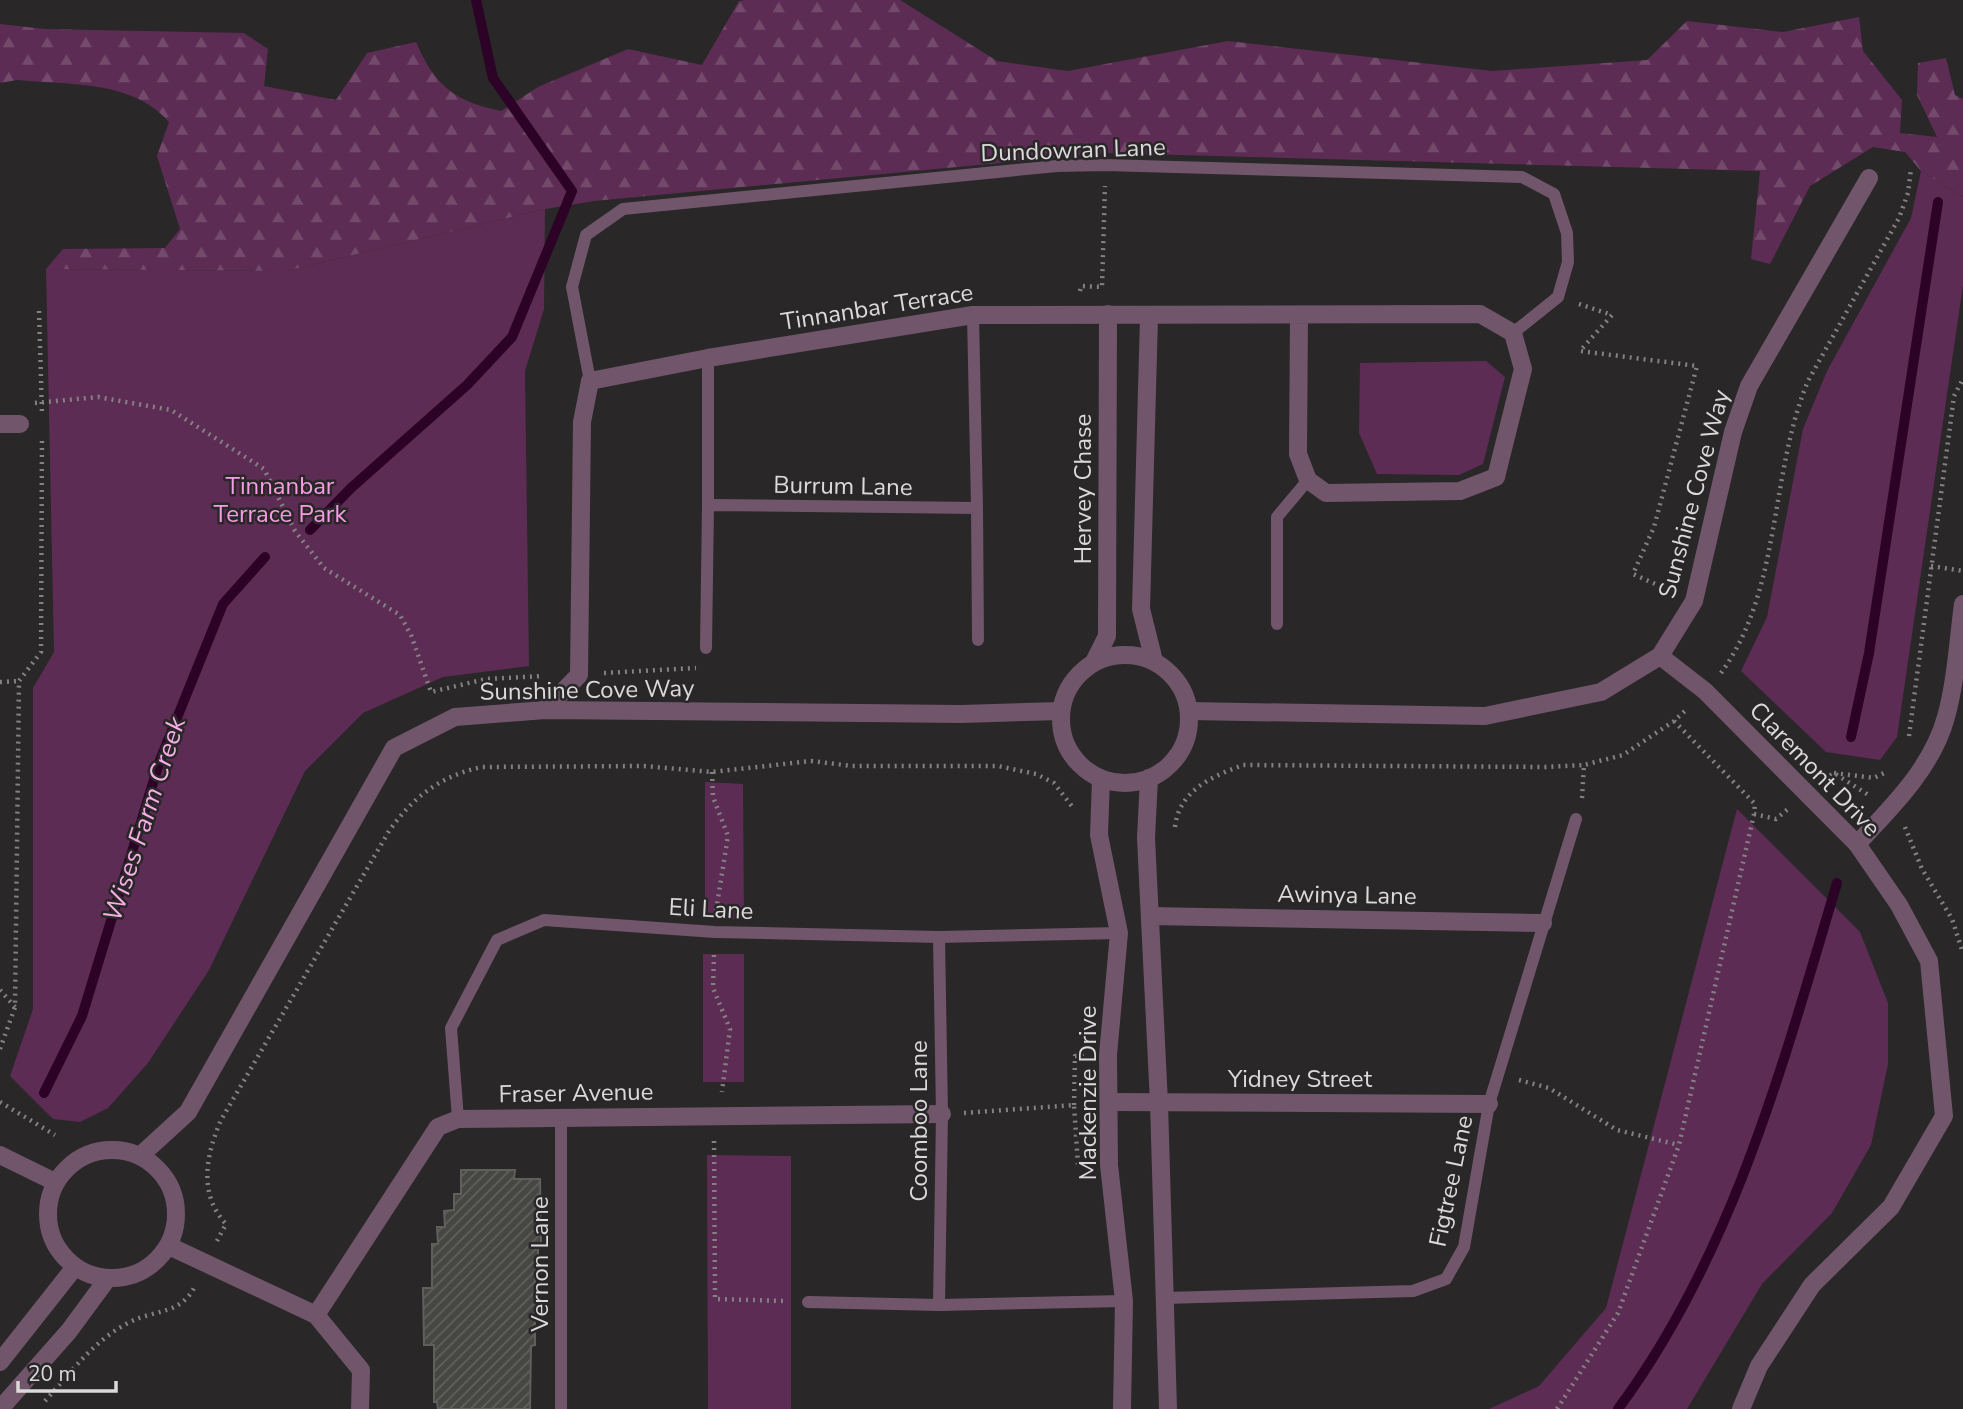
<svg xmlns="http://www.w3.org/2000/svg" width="1963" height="1409" font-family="'Nunito Sans',sans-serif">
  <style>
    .green { fill: #5d2c54 }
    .forest { fill: url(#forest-firs) }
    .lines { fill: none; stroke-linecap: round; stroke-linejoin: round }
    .stream { stroke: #2d0227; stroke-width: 10 }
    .building { fill: url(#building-hatch); stroke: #5f5f5c; stroke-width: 2 }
    .path { stroke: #838182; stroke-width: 4.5; stroke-dasharray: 2 5; stroke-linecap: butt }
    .lane { stroke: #71556a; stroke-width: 12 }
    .street { stroke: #71556a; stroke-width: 18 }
    .labels { text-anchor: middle; stroke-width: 5; stroke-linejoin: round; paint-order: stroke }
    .street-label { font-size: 24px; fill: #dbd9da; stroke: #292728 }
    .park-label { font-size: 24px; fill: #f69ce3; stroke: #292728 }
    .water-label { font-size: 26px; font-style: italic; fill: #f7aee7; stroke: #292728 }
  </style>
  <defs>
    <pattern id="forest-firs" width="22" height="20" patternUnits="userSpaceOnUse" patternTransform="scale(1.75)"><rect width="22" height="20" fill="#5d2c54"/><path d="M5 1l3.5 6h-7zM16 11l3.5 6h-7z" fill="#744a6c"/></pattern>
    <pattern id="building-hatch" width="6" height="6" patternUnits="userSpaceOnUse" patternTransform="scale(1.75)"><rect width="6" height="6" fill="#464643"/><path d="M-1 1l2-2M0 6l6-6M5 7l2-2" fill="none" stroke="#60605e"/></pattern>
  </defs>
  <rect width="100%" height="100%" fill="#292728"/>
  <g class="green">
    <polygon points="1921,171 1963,197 1963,285 1897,737 1880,760 1826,752 1741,671 1767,617 1803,429 1827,371 1911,218"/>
    <polygon points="545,209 544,309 525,371 529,666 443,677 363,713 305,771 209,970 148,1063 108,1108 80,1122 53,1119 10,1076 33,1009 33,688 54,652 46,269 286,271"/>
    <polygon points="1486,361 1505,377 1483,464 1459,475 1377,474 1359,433 1360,363"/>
    <polygon points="705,782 743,784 744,919 705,919"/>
    <polygon points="1737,809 1860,932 1888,1003 1888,1064 1871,1145 1832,1213 1762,1284 1687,1409 1489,1409 1539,1386 1606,1308"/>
    <rect x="703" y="954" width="41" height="128"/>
    <polygon points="707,1155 791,1156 791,1409 708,1409"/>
  </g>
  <path class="forest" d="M745,0H900L997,61L1068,71L1228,41L1492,71L1647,60L1687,21L1783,32L1859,17L1863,51L1902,100L1900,133L1937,137L1917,95L1918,63L1946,58L1955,95L1963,99V197L1921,171L1905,152L1873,147L1810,186L1770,264L1751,259L1760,171L1106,153L594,201L545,209L286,271L46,269L63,249L165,248L180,229L157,156L169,122C133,80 69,85 17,80L0,83V24L44,29L244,33L268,49L264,86L336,100L367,53L416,42C435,86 454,101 501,111L538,87L628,49L702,65L739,1Z"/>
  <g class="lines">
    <g class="stream">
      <polyline points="310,530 351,488 467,385 512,337 572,191 493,78 476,0"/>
      <polyline points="1851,737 1869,653 1938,202"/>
      <polyline points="44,1093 82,1016 160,760 223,604 265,557"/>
      <path d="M1618,1409C1733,1254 1783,1064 1837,883"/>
    </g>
  </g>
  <polygon class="building" points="461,1170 515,1170 514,1179 540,1179 541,1243 538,1243 538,1269 535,1269 535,1345 531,1346 530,1409 438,1409 437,1402 434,1402 434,1345 424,1345 423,1288 432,1288 432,1244 438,1244 437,1227 445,1227 444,1211 454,1210 454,1194 461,1194"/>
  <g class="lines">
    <g class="path">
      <polyline points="1080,291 1081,286 1102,287 1105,186"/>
      <polyline points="1579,304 1612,315 1580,351 1697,366 1654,527 1633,574 1671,591"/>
      <polyline points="39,311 42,414"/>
      <polyline points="35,403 98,397 171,410 264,469 295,531 324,568 400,615 411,635 431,692 486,679 543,676"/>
      <polyline points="1931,566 1963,571"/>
      <polyline points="604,673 696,668"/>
      <path d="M1721,673C1782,589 1769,475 1808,381L1899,218L1908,193L1911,169"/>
      <polyline points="0,682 19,681"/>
      <polyline points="1909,736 1954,396 1963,379"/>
      <polyline points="712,772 713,797 728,836 716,911"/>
      <polyline points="1834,773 1874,778 1886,772"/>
      <polyline points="1824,779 1834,773 1870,796"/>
      <polyline points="1582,798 1584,765 1623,755 1674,721 1687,709"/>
      <polyline points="1754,814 1776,819 1788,809"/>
      <path d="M1175,827C1179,790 1213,776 1243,765L1546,767L1584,765"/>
      <polyline points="1905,827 1922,869 1952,919 1963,953"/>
      <polyline points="714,955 713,988 730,1029 722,1092"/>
      <polyline points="0,990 15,1007"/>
      <polyline points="0,1049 15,1007 19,681 41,652 42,436"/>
      <polyline points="1519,1080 1549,1088 1617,1130 1679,1145"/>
      <polyline points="0,1102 55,1135"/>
      <polyline points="1074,1105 1075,1056 1085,1056"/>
      <polyline points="964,1113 1074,1105 1078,1165 1084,1165"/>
      <polyline points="714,1141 715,1299 787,1301"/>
      <path d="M217,1241L226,1224C198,1194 206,1155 221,1120L389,831C413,797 440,776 482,767L644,766L712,772L811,761L852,766H998L1036,774L1054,783L1074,809"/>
      <path d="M45,1401C71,1372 95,1339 130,1322C155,1309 181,1315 195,1286"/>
      <polyline points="1557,1409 1618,1313 1679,1145 1754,814 1755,804 1674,721"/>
    </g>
    <g class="lane">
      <polyline points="973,315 977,508"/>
      <polyline points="708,358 708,505"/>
      <polyline points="590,381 572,287 586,235 623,209 1057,166 1105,165 1522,177 1554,194 1567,233 1568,262 1558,297 1513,333"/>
      <polyline points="1277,624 1277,517 1308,480"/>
      <polyline points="706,648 708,505 977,508 978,640"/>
      <polyline points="939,937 942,1114 939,1305"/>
      <polyline points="458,1119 451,1028 497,940 544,920 715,932 939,937 1119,933"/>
      <polyline points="1165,1298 1413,1291 1446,1279 1464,1247 1489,1104 1576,819"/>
      <polyline points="808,1302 939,1305 1124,1301"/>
      <polyline points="561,1409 561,1119"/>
    </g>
    <g class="street">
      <polyline points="1149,317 1141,609 1154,661"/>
      <polyline points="0,424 20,424"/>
      <circle cx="1125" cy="719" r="64"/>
      <polyline points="1660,656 1705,691 1857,844 1899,905 1929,961 1944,1116 1891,1207 1812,1285 1759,1366 1741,1409"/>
      <polyline points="1094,662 1107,636 1108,314"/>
      <polyline points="545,710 579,675 582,422 590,381 708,358 973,315 1480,314 1513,333 1523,369 1496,477 1460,491 1326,493 1308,480 1298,454 1299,316"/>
      <polyline points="1189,711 1485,716 1601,692 1660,656 1694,601 1733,432 1749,386 1869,178"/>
      <polyline points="1149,778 1146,838 1159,1103 1168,1409"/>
      <polyline points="1101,779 1099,835 1119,933 1108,1055 1109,1165 1124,1301 1122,1409"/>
      <path d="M1857,844C1892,807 1932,768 1946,717C1956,681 1958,641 1963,604"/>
      <polyline points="1150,916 1543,923"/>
      <polyline points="1110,1102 1489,1104"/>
      <circle cx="112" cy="1214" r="64"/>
      <polyline points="0,1155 55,1182"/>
      <polyline points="141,1155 188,1112 394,748 455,717 545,710 961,714 1061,711"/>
      <polyline points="169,1246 316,1315 361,1370 360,1409"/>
      <polyline points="316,1315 438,1127 458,1119 942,1114"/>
      <polyline points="0,1362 75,1267"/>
      <polyline points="0,1409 69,1331 108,1278"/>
    </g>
  </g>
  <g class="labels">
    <g class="street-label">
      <text transform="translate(1073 150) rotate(-2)" y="8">Dundowran Lane</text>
      <text transform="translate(877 307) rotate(-9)" y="8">Tinnanbar Terrace</text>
      <text transform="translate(843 486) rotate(1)" y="8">Burrum Lane</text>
      <text transform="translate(1083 489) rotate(-90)" y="8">Hervey Chase</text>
      <text transform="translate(1694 494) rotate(-75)" y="8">Sunshine Cove Way</text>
      <text transform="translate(587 690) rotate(-1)" y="8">Sunshine Cove Way</text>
      <text transform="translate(1815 769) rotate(46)" y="8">Claremont Drive</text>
      <text transform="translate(1347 895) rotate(1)" y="8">Awinya Lane</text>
      <text transform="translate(711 909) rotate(3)" y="8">Eli Lane</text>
      <text x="1300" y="1087">Yidney Street</text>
      <text transform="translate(576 1093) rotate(-1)" y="8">Fraser Avenue</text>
      <text transform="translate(1088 1093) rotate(-90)" y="8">Mackenzie Drive</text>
      <text transform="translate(919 1121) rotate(-90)" y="8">Coomboo Lane</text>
      <text transform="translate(1451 1181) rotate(-78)" y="8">Figtree Lane</text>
      <text transform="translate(540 1264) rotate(-90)" y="8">Vernon Lane</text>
    </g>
    <g class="park-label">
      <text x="280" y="494">Tinnanbar<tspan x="280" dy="28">Terrace Park</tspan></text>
    </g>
    <g class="water-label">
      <text transform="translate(144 819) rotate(-72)" y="9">Wises Farm Creek</text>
    </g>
  </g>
  <path d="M18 1381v10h98v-10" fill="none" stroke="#dbd9da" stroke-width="3.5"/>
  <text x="28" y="1381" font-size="21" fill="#dbd9da" stroke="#292728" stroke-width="5" paint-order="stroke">20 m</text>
</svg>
